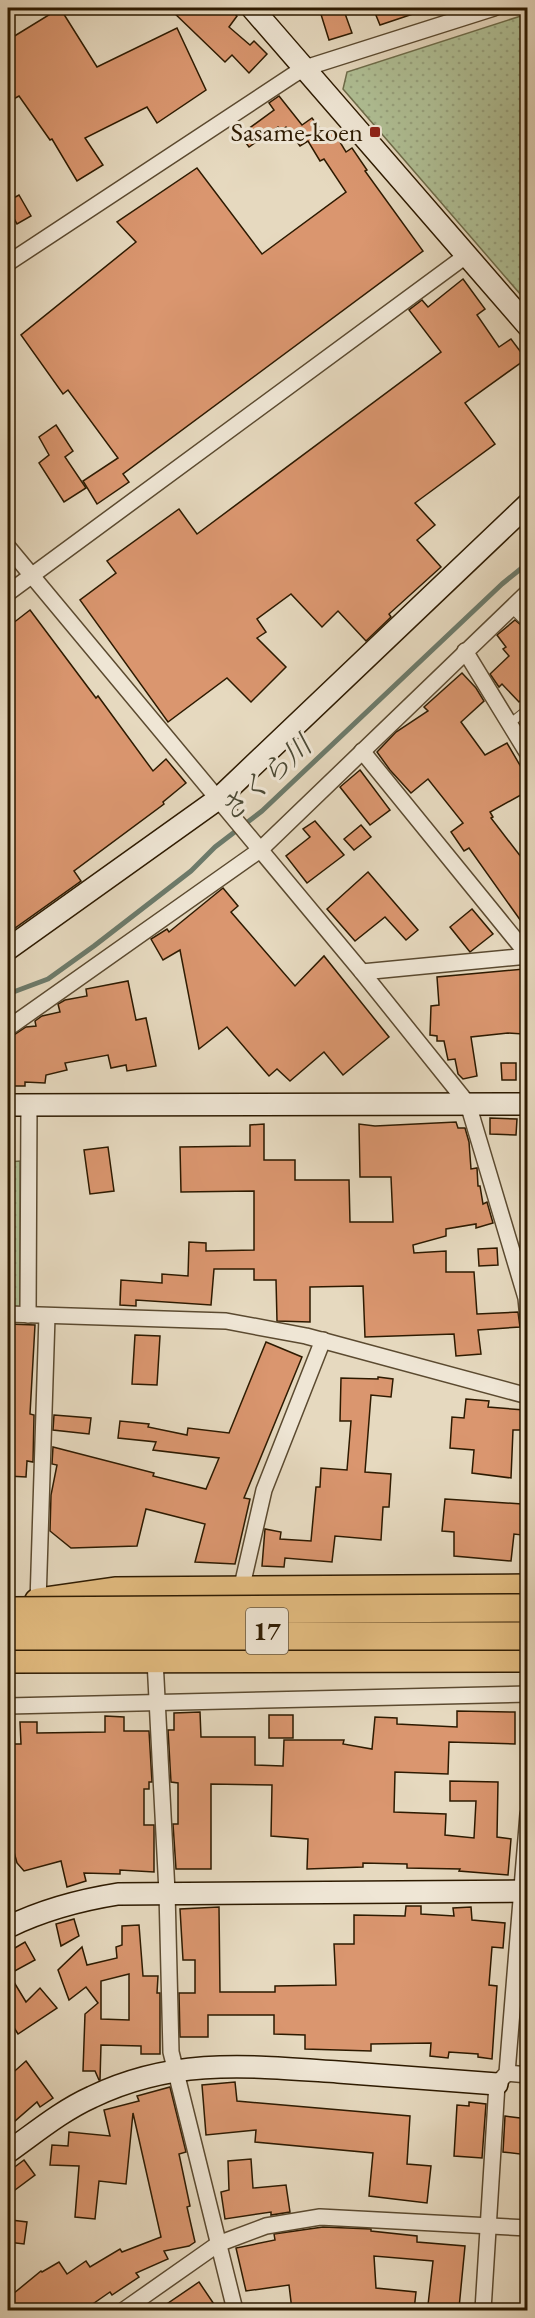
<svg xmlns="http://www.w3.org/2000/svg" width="535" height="2318" font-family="'EB Garamond','Noto Serif JP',serif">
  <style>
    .park { fill: url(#park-dots); stroke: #6e6d4b; stroke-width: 1.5 }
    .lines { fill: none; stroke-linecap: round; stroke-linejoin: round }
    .stream { stroke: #6c7a6a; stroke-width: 5 }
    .building { fill: #da966f; stroke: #2d1a00; stroke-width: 1.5; fill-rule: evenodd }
    .lane-casing { stroke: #5b4a30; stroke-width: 10 }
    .street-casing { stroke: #5b4a30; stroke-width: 18 }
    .secondary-casing { stroke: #2d1a00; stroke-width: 24 }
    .highway-casing { stroke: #2d1a00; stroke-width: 30 }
    .lane { stroke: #efe6d5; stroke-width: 8 }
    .street { stroke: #efe6d5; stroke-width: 15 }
    .secondary { stroke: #efe6d5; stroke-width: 21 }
    .highway { stroke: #e3bc80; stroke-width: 27 }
    .highway-bridge-casing { stroke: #2d1a00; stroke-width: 30; stroke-linecap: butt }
    .highway-bridge { stroke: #e3bc80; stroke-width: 27 }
    .poi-dot { fill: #8f2418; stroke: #efe6d5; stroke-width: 2 }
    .labels { text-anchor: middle; stroke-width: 6; stroke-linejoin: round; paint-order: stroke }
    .shield { fill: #efe6d5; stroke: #675740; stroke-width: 1.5 }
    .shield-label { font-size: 26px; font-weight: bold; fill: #2d1a00 }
    .poi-label { font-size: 27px; fill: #2d1a00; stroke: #efe6d5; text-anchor: end }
    .water-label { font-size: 28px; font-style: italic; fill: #4c4a35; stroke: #efe6d5 }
  </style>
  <defs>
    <pattern id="park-dots" width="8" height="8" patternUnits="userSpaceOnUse" patternTransform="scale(1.5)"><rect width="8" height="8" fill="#b0c096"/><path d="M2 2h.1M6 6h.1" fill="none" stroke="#98a480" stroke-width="1.8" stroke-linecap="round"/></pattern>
  </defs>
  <rect width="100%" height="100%" fill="#e6d9bf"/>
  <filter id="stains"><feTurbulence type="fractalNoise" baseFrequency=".00333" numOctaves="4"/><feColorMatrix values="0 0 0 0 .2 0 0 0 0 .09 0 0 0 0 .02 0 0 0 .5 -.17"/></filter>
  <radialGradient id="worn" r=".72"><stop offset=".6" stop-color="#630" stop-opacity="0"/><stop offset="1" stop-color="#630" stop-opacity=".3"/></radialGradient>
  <g class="park">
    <polygon points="527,14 528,14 527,302 343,89 347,72"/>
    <polygon points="20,1161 20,1309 8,1309 8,1162"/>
  </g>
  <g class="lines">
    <polyline class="stream" points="8,994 48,979 94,946 191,871 215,847 262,811 502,584 528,563"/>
  </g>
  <g class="building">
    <polygon points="60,8 97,67 177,28 206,90 157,123 147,107 85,138 103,165 77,181 52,139 50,140 19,96 8,102 8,40"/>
    <polygon points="169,8 228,8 237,16 229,27 250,45 254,41 267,54 249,73 232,55 225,62"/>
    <polygon points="319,8 343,8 352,33 329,40"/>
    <polygon points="373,8 425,8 425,10 380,25"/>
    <polygon points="279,96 302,125 312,118 324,134 332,129 346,152 352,148 367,170 365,171 423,251 123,474 129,482 97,504 83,481 118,458 68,390 63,394 21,335 136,242 117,222 197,168 262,254 346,192 324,159 320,161 308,141 300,146 286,127 281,131 278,127 249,147 240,135 274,110 269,103"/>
    <polygon points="19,195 31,216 17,224 8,207 8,201"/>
    <polygon points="463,279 485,309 477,315 499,347 511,339 526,359 465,403 495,444 415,503 435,525 417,540 441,567 389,614 391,617 366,641 338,611 322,627 291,594 257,619 266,632 257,638 286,667 251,702 227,678 168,722 80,600 116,573 107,561 179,509 197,534 441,352 409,310 422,300 428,307"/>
    <polygon points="56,425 73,451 65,457 86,488 64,502 39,463 49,455 39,437"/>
    <polygon points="30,610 96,698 98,696 153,771 166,759 186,783 163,802 164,804 74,871 81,881 8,933 8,627"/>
    <polygon points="515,620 528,631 528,693 519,702 502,684 499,687 490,674 509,656 503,649 506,647 497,635"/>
    <polygon points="462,673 476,688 484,701 461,722 485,755 507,743 528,779 528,791 490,812 493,817 491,818 528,866 528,931 469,848 464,851 451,832 463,823 428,779 411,793 390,770 377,752 396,732 428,711 424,707"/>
    <polygon points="360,770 390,810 370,825 340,787"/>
    <polygon points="315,821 344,855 307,883 286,856 310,837 303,829"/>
    <polygon points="361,825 371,837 354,850 344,839"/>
    <polygon points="368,872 418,930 406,940 385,917 355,941 327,909"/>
    <polygon points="223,888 238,906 231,912 295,986 324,956 389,1037 343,1075 324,1052 290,1081 277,1069 269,1076 227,1027 199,1049 180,950 163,960 151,939 167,929 169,932"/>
    <polygon points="472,909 493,934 470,952 450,927"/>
    <polygon points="524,969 526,989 524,989 523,1034 508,1033 471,1037 477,1076 463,1079 458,1074 455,1059 448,1060 444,1041 437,1041 437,1036 430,1035 431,1006 439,1005 437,977"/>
    <polygon points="128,981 136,1020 146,1018 156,1066 127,1071 126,1065 111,1068 108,1055 65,1063 67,1070 46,1075 45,1083 25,1082 25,1086 10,1086 11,1037 26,1027 36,1026 35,1021 42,1016 60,1012 58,1004 65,1000 87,996 86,989"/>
    <polygon points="501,1063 516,1063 516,1080 502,1080"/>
    <polygon points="490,1118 517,1119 516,1135 490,1134"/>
    <polygon points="456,1122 458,1128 465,1128 469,1142 471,1169 477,1168 478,1186 480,1186 483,1204 487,1202 493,1223 476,1228 476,1224 446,1229 446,1236 413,1245 414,1253 446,1251 446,1272 474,1272 477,1314 518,1312 520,1327 478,1330 481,1354 456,1356 454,1334 365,1337 363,1286 310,1287 310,1322 277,1321 276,1280 254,1280 254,1269 214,1269 211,1305 136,1300 136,1306 120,1305 121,1280 162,1283 162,1274 188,1276 189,1242 206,1243 206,1251 254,1250 254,1191 181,1192 180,1147 250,1146 250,1125 264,1124 264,1160 295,1160 295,1180 349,1180 350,1222 393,1222 391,1177 360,1177 359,1124 375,1126"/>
    <polygon points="108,1147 114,1191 90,1194 84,1150"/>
    <polygon points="497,1248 498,1265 479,1266 478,1249"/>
    <polygon points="8,1324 35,1325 30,1414 34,1415 33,1462 27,1461 26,1477 8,1476"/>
    <polygon points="135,1335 160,1336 157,1385 132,1384"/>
    <polygon points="266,1342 302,1357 244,1498 250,1499 235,1564 195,1562 205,1524 146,1509 137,1546 71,1548 50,1531 51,1495 57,1465 52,1464 53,1447 154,1473 153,1476 206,1489 219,1458 153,1450 156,1442 118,1438 120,1421 149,1424 148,1427 187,1435 188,1428 229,1433"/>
    <polygon points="378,1377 393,1379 391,1397 371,1395 365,1472 391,1474 389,1507 383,1507 381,1540 335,1536 332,1562 285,1558 284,1567 262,1566 265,1529 281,1532 280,1539 311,1541 316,1487 320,1487 321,1468 347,1470 351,1421 340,1421 341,1378 378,1379"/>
    <polygon points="466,1399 489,1401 488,1407 524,1410 522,1430 513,1430 511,1478 472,1473 474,1450 450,1448 452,1417 464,1418"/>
    <polygon points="54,1415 91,1418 89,1434 53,1430"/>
    <polygon points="445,1499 522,1504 522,1535 514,1534 511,1561 454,1556 454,1532 442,1531"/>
    <polygon points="457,1711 515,1712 515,1744 449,1742 448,1774 395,1772 394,1812 446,1814 445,1835 474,1838 476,1801 450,1801 450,1781 498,1782 497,1837 511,1839 508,1875 459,1871 460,1869 407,1868 407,1864 363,1863 363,1867 307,1869 308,1839 271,1836 272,1785 211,1784 211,1869 176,1869 173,1824 178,1824 178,1783 171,1782 168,1730 174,1730 174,1713 200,1712 201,1737 255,1737 255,1765 283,1766 284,1740 344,1740 343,1744 372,1749 375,1717 397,1718 397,1724 457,1727"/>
    <rect x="269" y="1715" width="24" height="23"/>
    <polygon points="105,1716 124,1717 124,1731 149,1731 152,1782 149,1782 149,1789 144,1789 144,1825 154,1825 154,1872 120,1870 120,1874 84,1873 86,1881 67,1887 61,1861 24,1871 17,1863 8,1830 8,1744 21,1744 20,1722 37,1722 37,1733 105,1732"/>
    <polygon points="406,1906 421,1906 421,1914 454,1916 453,1908 471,1907 472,1920 505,1923 503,1948 492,1947 489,1985 497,1986 492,2059 478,2057 478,2054 449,2052 448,2058 430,2056 431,2043 371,2044 371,2051 305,2049 305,2035 274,2034 274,2015 208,2015 208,2037 180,2037 179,1993 195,1993 195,1960 183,1960 180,1909 219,1907 220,1992 275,1992 275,1986 336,1985 334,1944 354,1944 354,1915 405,1916"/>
    <polygon points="74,1919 79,1936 61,1946 56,1924"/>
    <path d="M139,1925L143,1976H158L157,1993H160V2054H141V2046L101,2045L100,2080H99L95,2071H83L85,2014L98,2003L86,1987L69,2000L58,1970L82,1947L87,1965L117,1958L116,1947L122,1945V1926ZM129,1974V2020L101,2019V1981Z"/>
    <polygon points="25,1942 35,1960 9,1974 26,2002 40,1988 57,2008 18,2034 8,2018 8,1952"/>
    <polygon points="26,2061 53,2098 40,2107 37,2102 8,2127 8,2077"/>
    <polygon points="235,2082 237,2101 410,2116 407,2164 431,2166 427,2203 369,2196 373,2153 255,2142 256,2130 206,2135 202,2085"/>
    <polygon points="170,2087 186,2152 179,2154 190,2206 187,2207 195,2242 189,2246 164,2251 168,2259 136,2273 139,2277 112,2295 110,2292 84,2310 8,2310 8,2298 41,2271 42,2272 59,2262 67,2274 86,2261 90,2267 120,2249 122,2252 161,2237 133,2113 126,2184 99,2181 95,2219 75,2217 79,2166 50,2165 52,2145 68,2146 69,2132 110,2136 104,2110 139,2101 137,2096"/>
    <polygon points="469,2102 486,2104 482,2158 454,2156 457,2105 469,2106"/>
    <polygon points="505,2116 528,2119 528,2155 503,2152"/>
    <polygon points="251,2159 253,2188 286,2185 290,2212 271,2215 271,2212 225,2219 221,2192 229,2190 228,2161"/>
    <polygon points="24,2160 35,2175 15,2190 8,2180 8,2172"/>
    <polygon points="11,2220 27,2222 24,2244 8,2242"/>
    <polygon points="323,2227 371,2229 371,2231 417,2236 417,2242 465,2246 459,2308 428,2305 433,2261 374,2256 376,2288 416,2292 414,2310 350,2304 351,2310 332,2310 332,2305 292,2310 289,2285 246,2291 236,2248 275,2240 274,2234"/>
    <polygon points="199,2282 218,2310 158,2310"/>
  </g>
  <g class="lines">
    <defs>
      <g id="lane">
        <polyline points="511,608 528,625"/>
        <polyline points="509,724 528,709"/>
      </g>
      <g id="street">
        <polyline points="8,263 293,75 305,68 494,8"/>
        <polyline points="8,547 362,972 468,1104 526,1298 528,1319"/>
        <polyline points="8,593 467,255"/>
        <polyline points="465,651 528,754"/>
        <polyline points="362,751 528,955"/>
        <polyline points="362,972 528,956"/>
        <polyline points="8,1028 260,850 528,592"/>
        <polyline points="8,1314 226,1321 306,1336 528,1396"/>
        <polyline points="28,1315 29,1105"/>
        <polyline points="241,1590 264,1490 323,1340"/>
        <polyline points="38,1602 47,1316"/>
        <polyline points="155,1660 167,1892 171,2052 235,2310"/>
        <polyline points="8,1706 528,1694"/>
        <polyline points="507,2073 528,2075"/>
        <polyline points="124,2310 218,2244 266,2226 320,2217 528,2228"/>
        <polyline points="483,2310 497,2084 507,2073 528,1814"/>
      </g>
      <g id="secondary">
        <polyline points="252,8 528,326"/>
        <polyline points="8,949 218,799 528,504"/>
        <polyline points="8,1105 528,1104"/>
        <path d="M8,1927C43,1910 80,1900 118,1894L528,1891"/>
        <path d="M8,2152C35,2133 61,2111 92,2097C175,2057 250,2066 338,2072C391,2076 444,2080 497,2084"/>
      </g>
      <g id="highway">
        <polyline points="38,1602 115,1591 528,1588"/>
        <polyline points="8,1659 528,1658"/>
      </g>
    </defs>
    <use href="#lane" class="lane-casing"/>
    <use href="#street" class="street-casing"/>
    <use href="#secondary" class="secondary-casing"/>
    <use href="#highway" class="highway-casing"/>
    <use href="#lane" class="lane"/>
    <use href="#street" class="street"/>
    <use href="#secondary" class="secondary"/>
    <use href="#highway" class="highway"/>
    <defs>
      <g id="highway-bridge">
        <polyline points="8,1611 528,1608"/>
        <polyline points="8,1636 528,1636"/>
      </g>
    </defs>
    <use href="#highway-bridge" class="highway-bridge-casing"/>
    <use href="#highway-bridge" class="highway-bridge"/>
  </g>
  <rect class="poi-dot" x="369" y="126" width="12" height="12" rx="3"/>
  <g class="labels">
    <rect class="shield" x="246" y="1608" width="42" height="46" rx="4.5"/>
    <g class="shield-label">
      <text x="267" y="1640">17</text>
    </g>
    <g class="poi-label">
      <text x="363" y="141">Sasame-koen</text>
    </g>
    <g class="water-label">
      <text transform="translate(265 778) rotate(-42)" y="10">さくら川</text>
    </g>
  </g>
  <rect width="535" height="2318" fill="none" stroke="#e6d9bf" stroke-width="30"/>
  <rect x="9" y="9" width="517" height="2300" fill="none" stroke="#2d1a00" stroke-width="3"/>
  <rect x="15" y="15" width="505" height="2288" fill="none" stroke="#2d1a00" stroke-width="1.5"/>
  <rect width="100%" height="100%" filter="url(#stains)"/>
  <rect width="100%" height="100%" fill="url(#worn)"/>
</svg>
